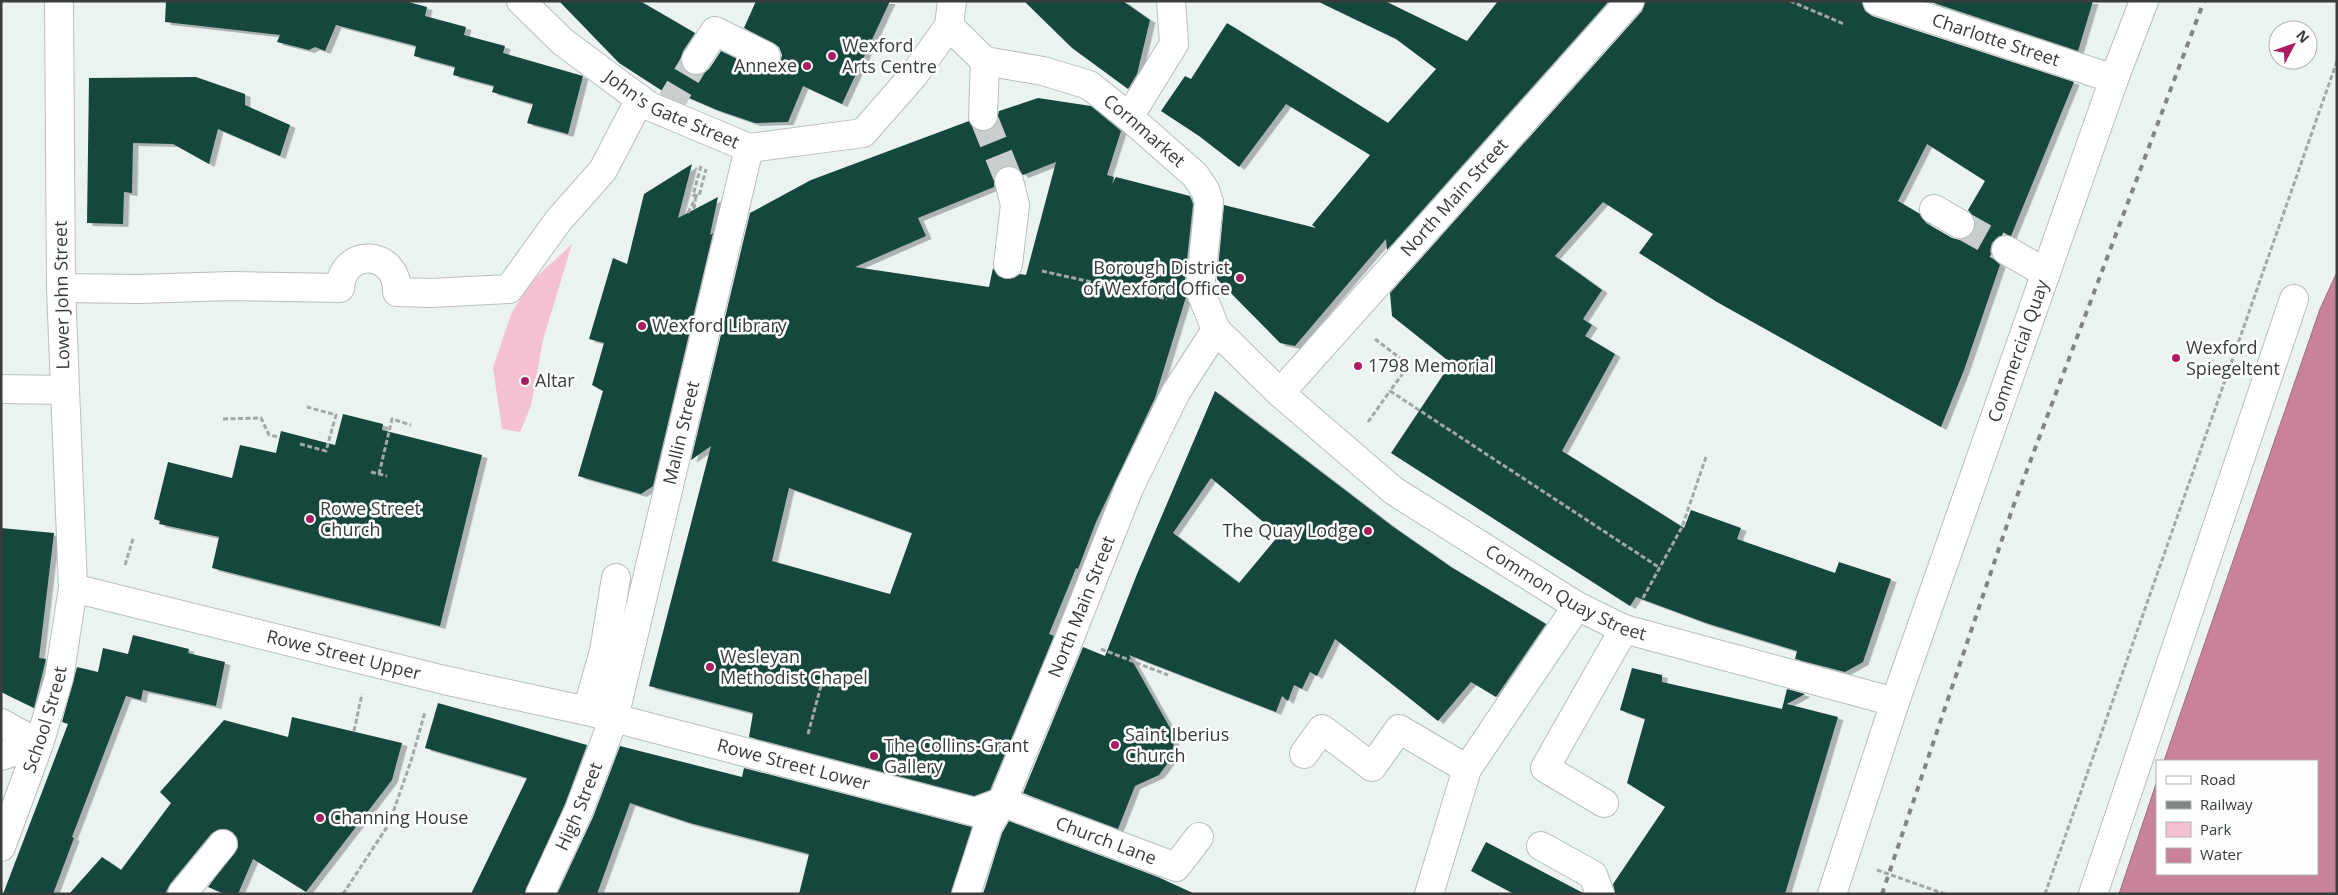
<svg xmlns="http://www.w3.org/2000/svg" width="2338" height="895" font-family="'Open Sans',sans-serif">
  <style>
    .green { fill: #f4c1d0 }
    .water { fill: #c88399; stroke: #9d6e7d }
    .building { fill: #19473d; fill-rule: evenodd; filter: url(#shadow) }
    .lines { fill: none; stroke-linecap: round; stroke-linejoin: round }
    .minor-tunnel { stroke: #c7cecd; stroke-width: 28; stroke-dasharray: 28 14; stroke-linecap: butt }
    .minor-casing { stroke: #b7bebc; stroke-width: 30 }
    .major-casing { stroke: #b7bebc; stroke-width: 30 }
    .path { stroke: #a2a8a6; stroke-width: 3; stroke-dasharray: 5 2.5; stroke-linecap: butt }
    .minor { stroke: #fff; stroke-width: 28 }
    .major { stroke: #fff; stroke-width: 28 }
    .rail { stroke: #808584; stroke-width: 4; stroke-dasharray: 6 6; stroke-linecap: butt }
    .poi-dot { fill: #aa1e5f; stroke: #fcfffe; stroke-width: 2 }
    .labels { text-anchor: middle; stroke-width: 5; stroke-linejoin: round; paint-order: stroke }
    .street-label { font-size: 18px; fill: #393c3b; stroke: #fcfffe }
    .poi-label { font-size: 18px; fill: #393c3b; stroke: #fcfffe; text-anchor: start }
  </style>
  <defs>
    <filter id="shadow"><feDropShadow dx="5.5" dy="3" stdDeviation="0" flood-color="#0004"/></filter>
  </defs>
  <rect width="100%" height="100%" fill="#ebf3f1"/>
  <polygon class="green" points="572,244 543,340 531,406 520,432 502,429 493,368 511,314 531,282"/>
  <polygon class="water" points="2337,272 2337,894 2119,894 2157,781 2157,874 2317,874 2317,761 2164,761 2320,309"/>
  <g class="building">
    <polygon points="166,1 405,1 427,7 425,16 466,27 464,35 505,46 503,53 583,76 568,134 527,123 533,104 492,92 494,86 453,75 455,67 414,56 416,46 336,25 325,51 315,47 309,50 277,42 280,35 165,22"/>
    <polygon points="559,1 640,1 695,33 683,51 680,60 682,67 687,73 696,76 703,74 709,69 721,51 760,70 767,72 774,69 780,63 782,55 779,47 744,28 756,1 890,1 842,104 803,86 788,122 755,123 717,110 666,88 664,92 619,63"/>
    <polygon points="1024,1 1123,1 1150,20 1137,74 1128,89 1072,48"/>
    <polygon points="1317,1 1385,1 1467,41 1498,1 1609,1 1387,250 1386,239 1295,346 1280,343 1217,279 1224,205 1316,228 1312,225 1370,155 1286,104 1239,167 1199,136 1161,111 1185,76 1191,79 1227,23 1388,123 1436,69 1396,39"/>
    <path d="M1645,1H1862L1865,11L1872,16L2074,82L2011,236H1999L1992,243L1990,251L1992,257L2000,265L1964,370L1941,427L1717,302L1639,253L1653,234L1603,202L1555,256L1602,290L1583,319L1592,325L1585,336L1615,354L1562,451L1684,528L1691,510L1741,528L1737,539L1835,573L1839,562L1891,579L1863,662L1845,672L1795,659L1797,651L1706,623L1636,597L1630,606L1391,453L1451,363L1392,316L1390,293L1642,11ZM1927,144L1985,181L1968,210L1974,217L1976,224L1973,232L1967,238L1960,240L1952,238L1926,223L1920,214L1898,201Z"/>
    <polygon points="1928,1 2093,1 2078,51"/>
    <polygon points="196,77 245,94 245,105 290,125 280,156 218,129 209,164 173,144 133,143 132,193 124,192 123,224 87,223 89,78"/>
    <path d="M1038,98L1091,106L1121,131L1107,175L1114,177L1112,184L1116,177L1190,196L1193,204L1184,288L1186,297L1155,398L1096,522L1078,569L1076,568L1049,634L1054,636L990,790L974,796L749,737L753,713L649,686L711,446L691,460L750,213L811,180L969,121L975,129L982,132L990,130L996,124L999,111ZM1056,162L1026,275L1020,274L1014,278L1006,279L998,276L993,268L989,287L855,267L926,236L918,218L994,187V176L998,170L1005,166H1014L1023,175ZM789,488L912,533L890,594L772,561Z"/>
    <polygon points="692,164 678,218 718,197 710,235 713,233 653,486 641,494 578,476 603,391 592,385 604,343 589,339 613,258 627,264 644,194"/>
    <path d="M1215,391L1392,526L1451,567L1546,624L1496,697L1471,682L1438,721L1335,639L1317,676L1310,672L1302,689L1294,685L1288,701L1282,696L1276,712L1129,655L1174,735L1173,756L1159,775L1135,786L1118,829L1023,793L1083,647L1105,656L1137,574ZM1211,478L1279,535L1239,583L1173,533Z"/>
    <polygon points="343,414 383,424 382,430 482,455 440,626 212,568 219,537 159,524 160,521 154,519 168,462 232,478 240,445 276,453 281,431 335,445"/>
    <polygon points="1,528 54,533 39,658 46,659 34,708 1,692"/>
    <polygon points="133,635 189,649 188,653 225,662 216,706 143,690 141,700 126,696 72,837 74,838 53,894 3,894 68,724 62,722 77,667 98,672 103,648 128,654"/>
    <polygon points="1632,668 1662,675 1662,682 1782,709 1787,689 1805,694 1787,704 1838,717 1785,894 1615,894 1613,884 1665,807 1627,783 1645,719 1620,710"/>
    <polygon points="438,703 587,745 565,804 525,894 471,894 527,778 425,748"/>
    <polygon points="292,717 402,743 392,780 306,892 253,859 238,894 225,894 208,887 238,847 237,838 232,832 225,829 217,830 211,834 170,884 165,894 69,894 102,857 121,870 171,803 160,792 224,720 288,737"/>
    <polygon points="620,746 742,777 744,768 972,827 951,894 799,894 809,854 690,823 630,803 597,894 557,894 593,817"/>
    <polygon points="1009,821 1158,877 1195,894 983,894 1002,833"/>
    <polygon points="1486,842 1583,893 1583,894 1514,894 1471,871"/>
  </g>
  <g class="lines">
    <g class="minor-tunnel">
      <polyline points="665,112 696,60"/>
      <polyline points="983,116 1009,181"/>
      <polyline points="1960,224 2006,250"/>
    </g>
    <defs>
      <g id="minor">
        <path id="s1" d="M521,1L563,42L649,106L749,148L863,133L913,76L949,26L952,1"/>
        <path id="s2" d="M1877,1L2114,79"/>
        <path id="s3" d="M949,26L985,61L1043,71L1089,85L1129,117L1195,175L1205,190L1209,202L1200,290L1216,330L1280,393L1394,491L1577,606L1624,629L1895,702"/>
        <polyline points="696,60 715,31 766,56"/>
        <polyline points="983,116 985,61"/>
        <polyline points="1129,117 1174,44 1171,1"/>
        <polyline points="1934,209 1960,224"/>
        <polyline points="2006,250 2046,273"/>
        <polyline points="1008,264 1015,205 1009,181"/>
        <path d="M61,288L138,289L231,286L340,288C343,246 398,250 397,292L431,293L509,289L558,221L603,170L640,99"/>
        <polyline points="1,389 65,390"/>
        <path id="s4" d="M1280,393L1630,1"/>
        <path id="s5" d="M73,588L444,680L587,711L975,812L1002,802"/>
        <polyline points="587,711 604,651 616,578"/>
        <polyline points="1,723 39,744"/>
        <polyline points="1304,754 1322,729 1372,767 1399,729 1467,769"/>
        <polyline points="1,756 39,744"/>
        <path id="s6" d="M1002,802L1176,867L1199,837"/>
        <polyline points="1604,803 1545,768 1624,629"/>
        <polyline points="1541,846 1593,875 1600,894"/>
        <polyline points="182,894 223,844"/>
        <path id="s7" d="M540,894L579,810L614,718L749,148"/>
        <path id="s8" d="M966,894L988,827L1002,802L1070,637L1129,488L1176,392L1216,330"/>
        <polyline points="1429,894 1467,769 1577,606"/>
        <polyline points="2093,894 2294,299"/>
      </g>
      <g id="major">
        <path id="s9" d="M1,847L39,744L59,678L73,588L61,288L59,1"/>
        <path id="s10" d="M1832,894L1895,702L2114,79L2144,1"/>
      </g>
    </defs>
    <use href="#minor" class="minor-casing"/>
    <use href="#major" class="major-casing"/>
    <g class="path">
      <polyline points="1790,1 1844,24"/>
      <polyline points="701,166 693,195 699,196 706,169"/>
      <polyline points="694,209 696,195"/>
      <polyline points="688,213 694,201"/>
      <polyline points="1042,271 1167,299"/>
      <polyline points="1375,339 1409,365 1390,391 1660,568"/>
      <polyline points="223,419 261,418 269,435 279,437"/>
      <polyline points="1368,422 1390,391"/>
      <polyline points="300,444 326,451 336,415 307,407"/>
      <polyline points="371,472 387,476"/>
      <polyline points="379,474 392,419 411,425"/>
      <polyline points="125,565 133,539"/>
      <polyline points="1643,598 1682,527 1706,457"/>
      <polyline points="1101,649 1168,675"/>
      <polyline points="354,731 362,694"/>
      <polyline points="808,734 825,671"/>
      <polyline points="1877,870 1945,894"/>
      <polyline points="343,894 389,824 411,761 425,712"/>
      <polyline points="2045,894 2337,61"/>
    </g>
    <use href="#minor" class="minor"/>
    <use href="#major" class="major"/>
    <polyline class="rail" points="1882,894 2013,507 2204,1"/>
  </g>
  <g class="poi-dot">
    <circle cx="832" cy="56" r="5"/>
    <circle cx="807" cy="66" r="5"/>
    <circle cx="1240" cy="278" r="5"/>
    <circle cx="642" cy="326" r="5"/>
    <circle cx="2176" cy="358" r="5"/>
    <circle cx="1358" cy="366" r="5"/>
    <circle cx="525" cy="381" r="5"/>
    <circle cx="310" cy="519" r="5"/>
    <circle cx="1368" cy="531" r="5"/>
    <circle cx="710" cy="667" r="5"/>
    <circle cx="1115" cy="745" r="5"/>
    <circle cx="874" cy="756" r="5"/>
    <circle cx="320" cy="818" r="5"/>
  </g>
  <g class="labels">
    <g class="street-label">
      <text dy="6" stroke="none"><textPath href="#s2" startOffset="125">Charlotte Street</textPath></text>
      <text dy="6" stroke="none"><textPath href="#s1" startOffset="188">John's Gate Street</textPath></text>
      <text dy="6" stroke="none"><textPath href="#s3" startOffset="229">Cornmarket</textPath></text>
      <text dy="6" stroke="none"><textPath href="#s4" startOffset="262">North Main Street</textPath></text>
      <text transform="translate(62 295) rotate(-91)" y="6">Lower John Street</text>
      <text dy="6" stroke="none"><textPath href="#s10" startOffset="574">Commercial Quay</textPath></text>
      <text dy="6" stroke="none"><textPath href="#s7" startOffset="484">Mallin Street</textPath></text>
      <text dy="6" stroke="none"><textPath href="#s3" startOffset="899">Common Quay Street</textPath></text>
      <text dy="6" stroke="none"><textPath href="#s8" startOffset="310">North Main Street</textPath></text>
      <text dy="6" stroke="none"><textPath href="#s5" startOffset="279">Rowe Street Upper</textPath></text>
      <text dy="6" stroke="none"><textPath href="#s9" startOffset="135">School Street</textPath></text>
      <text dy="6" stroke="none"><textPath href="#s5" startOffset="742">Rowe Street Lower</textPath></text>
      <text dy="6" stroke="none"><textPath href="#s7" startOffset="96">High Street</textPath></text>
      <text dy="6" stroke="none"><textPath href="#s6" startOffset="111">Church Lane</textPath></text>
    </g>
    <g class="poi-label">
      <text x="842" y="52">Wexford<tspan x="842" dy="21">Arts Centre</tspan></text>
      <text x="797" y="72" text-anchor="end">Annexe</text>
      <text x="1230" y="274" text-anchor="end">Borough District<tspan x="1230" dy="21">of Wexford Office</tspan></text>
      <text x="652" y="332">Wexford Library</text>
      <text x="2186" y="354">Wexford<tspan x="2186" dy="21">Spiegeltent</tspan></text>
      <text x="1368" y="372">1798 Memorial</text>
      <text x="535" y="387">Altar</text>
      <text x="320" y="515">Rowe Street<tspan x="320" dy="21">Church</tspan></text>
      <text x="1358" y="537" text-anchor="end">The Quay Lodge</text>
      <text x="720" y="663">Wesleyan<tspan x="720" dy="21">Methodist Chapel</tspan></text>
      <text x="1125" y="741">Saint Iberius<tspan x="1125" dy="21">Church</tspan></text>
      <text x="884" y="752">The Collins-Grant<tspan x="884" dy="21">Gallery</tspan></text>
      <text x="330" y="824">Channing House</text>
    </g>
  </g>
  <rect width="2338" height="895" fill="none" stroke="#393c3b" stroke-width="5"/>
  <rect x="2156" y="760" width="162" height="115" fill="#fcfffe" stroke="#aeb1b0"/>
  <rect x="2166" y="776" width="25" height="8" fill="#ffffff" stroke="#aeb1b0"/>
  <text x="2200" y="785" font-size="15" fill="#393c3b">Road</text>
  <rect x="2166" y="801" width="25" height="8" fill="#808584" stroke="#aeb1b0"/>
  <text x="2200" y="810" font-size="15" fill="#393c3b">Railway</text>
  <rect x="2166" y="822" width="25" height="15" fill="#f4c1d0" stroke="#aeb1b0"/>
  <text x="2200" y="835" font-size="15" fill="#393c3b">Park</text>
  <rect x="2166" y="848" width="25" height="15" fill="#c88399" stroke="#aeb1b0"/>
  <text x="2200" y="860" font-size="15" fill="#393c3b">Water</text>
  <g transform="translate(2293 45) rotate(49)"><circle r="24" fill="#fcfffe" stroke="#aeb1b0"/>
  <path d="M0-4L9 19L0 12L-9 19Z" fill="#aa1e5f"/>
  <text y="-8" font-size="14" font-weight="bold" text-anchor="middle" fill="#393c3b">N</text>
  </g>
</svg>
